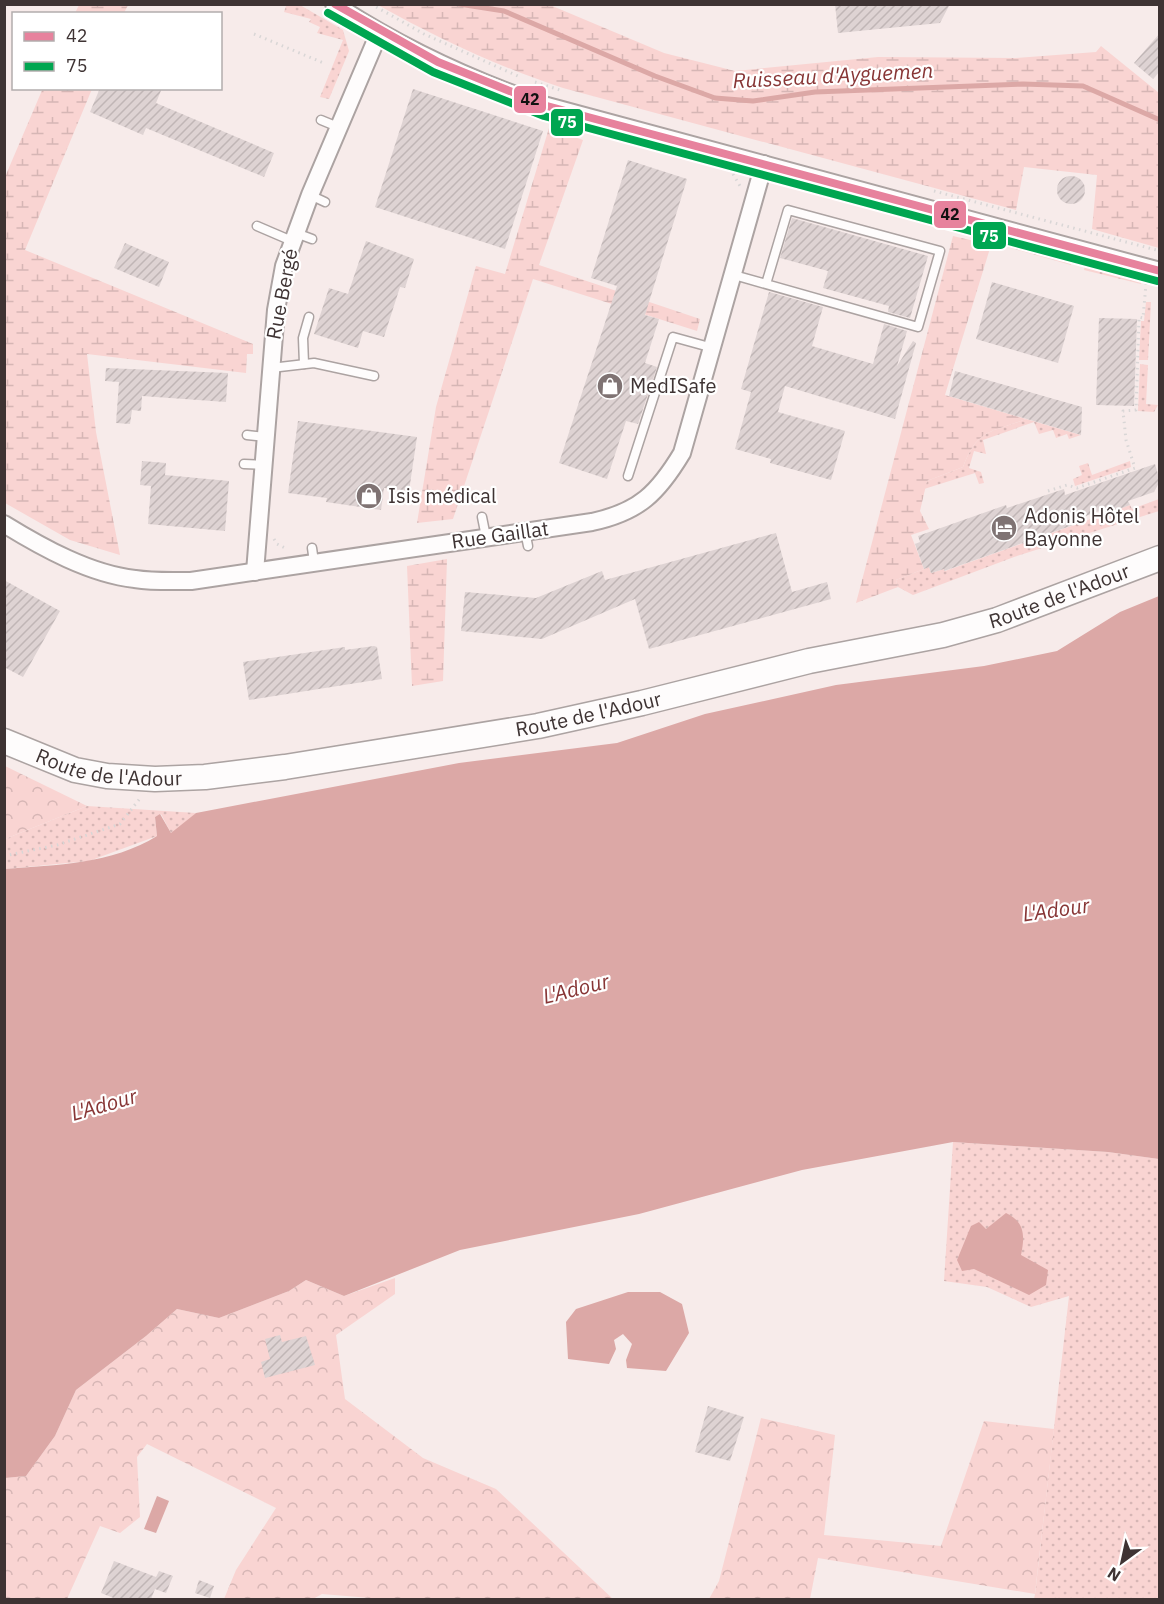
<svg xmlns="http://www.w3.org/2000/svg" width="1164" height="1604" font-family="'IBM Plex Sans',sans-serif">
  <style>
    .grass { fill: url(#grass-dots) }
    .forest { fill: url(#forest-crowns) }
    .wetland { fill: url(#wetland-marsh) }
    .water { fill: #dca8a6 }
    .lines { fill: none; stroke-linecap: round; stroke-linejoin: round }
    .stream { stroke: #dca8a6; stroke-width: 5 }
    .building { fill: url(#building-hatch) }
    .service-casing { stroke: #aca3a2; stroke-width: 11 }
    .minor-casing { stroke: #aca3a2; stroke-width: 20 }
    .secondary-casing { stroke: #aca3a2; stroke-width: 27 }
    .path { stroke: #d9d6d6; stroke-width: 3; stroke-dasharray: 1.5 4.5; stroke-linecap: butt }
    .service { stroke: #fefcfc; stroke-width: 8 }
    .minor { stroke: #fefcfc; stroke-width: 16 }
    .secondary { stroke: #fefcfc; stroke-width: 24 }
    .bus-1-casing { stroke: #fff; stroke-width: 12 }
    .bus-2-casing { stroke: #fff; stroke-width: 12 }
    .bus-1 { stroke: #e7829d; stroke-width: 8 }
    .bus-2 { stroke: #00a651; stroke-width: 8 }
    .labels { text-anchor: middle; stroke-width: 4.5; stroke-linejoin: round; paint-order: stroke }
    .street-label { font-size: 20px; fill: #3e3333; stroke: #fff }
    .poi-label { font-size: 20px; fill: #3e3333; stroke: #fff; text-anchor: start }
    .water-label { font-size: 21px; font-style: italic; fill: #873535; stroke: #fff }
    .line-badge { stroke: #fff; stroke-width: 2 }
    .badge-label { font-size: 16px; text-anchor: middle; font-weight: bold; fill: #fff }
    .pale-badge-label { font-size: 16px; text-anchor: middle; font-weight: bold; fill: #111 }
  </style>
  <defs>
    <pattern id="grass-dots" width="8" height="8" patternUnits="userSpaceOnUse" patternTransform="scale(1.5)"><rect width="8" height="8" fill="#f9d4d2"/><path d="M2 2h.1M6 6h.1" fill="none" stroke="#d6b6b5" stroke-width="1.8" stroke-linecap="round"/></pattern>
    <pattern id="forest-crowns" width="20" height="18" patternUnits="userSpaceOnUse" patternTransform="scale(1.5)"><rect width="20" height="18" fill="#f9d4d2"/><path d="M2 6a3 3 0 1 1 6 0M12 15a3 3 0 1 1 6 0" fill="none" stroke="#d6b6b5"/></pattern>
    <pattern id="wetland-marsh" width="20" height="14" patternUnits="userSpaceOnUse" patternTransform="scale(1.5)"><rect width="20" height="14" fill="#f9d4d2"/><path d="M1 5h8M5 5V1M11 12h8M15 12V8" fill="none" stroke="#d6b6b5"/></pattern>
    <pattern id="building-hatch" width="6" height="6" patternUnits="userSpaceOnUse" patternTransform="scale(1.5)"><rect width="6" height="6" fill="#ded3d3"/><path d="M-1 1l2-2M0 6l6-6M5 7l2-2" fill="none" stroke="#c0b6b6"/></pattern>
  </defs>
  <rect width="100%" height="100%" fill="#f7ebea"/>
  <g class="grass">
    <polygon points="283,5 300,5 343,30 349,51 329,99 320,97 343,40 317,33 320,27 309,22 311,19 284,12 286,6"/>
    <polygon points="1005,239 1072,257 1071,265 1004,246"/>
    <polygon points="1086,261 1142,275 1141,284 1084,270"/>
    <polygon points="1146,302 1151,302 1148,360 1139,360 1141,321 1144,321"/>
    <polygon points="1140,364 1148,365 1146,404 1158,405 1154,412 1138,411"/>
    <path d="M1026,419L1081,435L1069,439L1067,434L1056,438L1053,430L1039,434L1034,422L983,440L986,454L974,451L969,468L981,472L984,483L979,484L975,473L924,489L927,481L963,467C978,428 990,433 1026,419Z"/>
    <polygon points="1130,461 1131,467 1075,486 1073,479 1082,475 1079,466 1088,463 1092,475"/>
    <polygon points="1159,499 1159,511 1014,557 913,595 898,587 896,580 929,567 931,573 944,569 945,571 1130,505 1132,509"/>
    <polygon points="87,806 196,813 176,831 171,833 161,814 155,817 157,836 89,861 5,869 5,839"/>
    <polygon points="953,1142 1108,1152 1159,1159 1159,1599 1061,1600 1035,1594 1069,1296 1031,1307 987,1287 944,1281"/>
  </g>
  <g class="forest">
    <polygon points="4,766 5,766 87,806 5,839"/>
    <polygon points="395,1278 395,1294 336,1335 345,1399 423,1458 496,1489 613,1599 394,1600 322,1594 313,1599 224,1599 236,1570 276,1508 147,1444 137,1457 140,1517 120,1533 100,1526 67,1599 5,1600 5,1478 26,1476 55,1436 76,1390 146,1336 177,1309 219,1318 289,1291 306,1280 344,1296"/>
    <polygon points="761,1418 835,1435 824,1535 941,1546 984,1421 1054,1429 1035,1593 1061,1599 1034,1599 1035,1594 818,1558 810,1599 709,1599 719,1581"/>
  </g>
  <g class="wetland">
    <polygon points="79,5 79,4 128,5 124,13 75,13"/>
    <path d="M378,5H550L664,53L735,71L878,57L1016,58L1096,52L1101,46L1159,93V248L1092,229L1097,175L1024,167L1016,210L563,88C499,67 437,38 378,5Z"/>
    <polygon points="43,88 92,89 25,250 253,344 253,354 247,354 246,373 87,354 96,432 120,555 70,540 5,503 5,177"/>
    <polygon points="549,128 583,140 539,265 700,319 697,331 533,279 453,519 417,523 436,407 476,266 505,274"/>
    <path d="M953,236L991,245L945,395L1026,419C990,433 978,428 963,467L927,481L920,511L929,529L911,535L924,569L896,580L898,587L856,603Z"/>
    <polygon points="447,559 443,681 412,686 407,566"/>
  </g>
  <g class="water">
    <path d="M1159,596V1159L1108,1152L953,1142L802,1170L639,1214L460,1250L344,1296L306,1280L289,1291L219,1318L177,1309L146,1336L76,1390L55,1436L26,1476L5,1478V869C56,865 112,864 157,836L155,817L160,814L171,833L196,813L459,763L617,743L705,714L836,685L984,666L1057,651L1120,612Z"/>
    <path d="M1006,1213C1025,1222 1025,1236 1021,1255L1048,1270L1046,1285L1029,1295L974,1269L962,1271L957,1260L971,1226L979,1222L986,1229Z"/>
    <polygon points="628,1292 660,1292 682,1304 689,1333 666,1371 627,1368 626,1360 632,1344 623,1334 614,1340 616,1349 609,1364 568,1359 566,1322 576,1309"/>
    <polygon points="157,1496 169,1501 156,1533 144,1529"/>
  </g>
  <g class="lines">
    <polyline class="stream" points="459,4 504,11 655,76 715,98 753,101 815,92 1023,84 1083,86 1160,120"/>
  </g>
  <g class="building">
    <polygon points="835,4 950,4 940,23 838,33"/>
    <polygon points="1160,33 1160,71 1153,79 1134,63"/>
    <polygon points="100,88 162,88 156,103 274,153 264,177 146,128 143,135 90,112"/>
    <polygon points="413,89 543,131 505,249 375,207"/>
    <polygon points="628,160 687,179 645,315 659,319 645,363 657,367 638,424 626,421 607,479 559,463 617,286 591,278"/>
    <circle cx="1071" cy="190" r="14"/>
    <polygon points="792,218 928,256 910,318 888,312 889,306 823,288 828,271 780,258"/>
    <polygon points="366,241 414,259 405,288 400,287 384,337 363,331 358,348 314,334 329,288 348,294"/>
    <polygon points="125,243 169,262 159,287 114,268"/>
    <polygon points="992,282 1074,306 1058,363 976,339"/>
    <polygon points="769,292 823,307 812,346 873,364 884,324 907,331 897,366 913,341 916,343 895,419 785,386 778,412 845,431 831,480 770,463 771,459 735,449 751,392 741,389"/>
    <polygon points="1099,318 1137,319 1134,406 1096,405"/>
    <polygon points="106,368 228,373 226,402 142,396 141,411 132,410 130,424 116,423 119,382 105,381"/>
    <polygon points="955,371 1082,407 1081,435 949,396"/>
    <polygon points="298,421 417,437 409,491 384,488 381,510 326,502 327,498 288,493"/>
    <polygon points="142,461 166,463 165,475 229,481 225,531 148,524 151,486 140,485"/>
    <polygon points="1155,464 1160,481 1154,492 1128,501 1130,505 1103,515 1102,510 1075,520 1076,524 944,571 944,569 931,573 929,567 924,569 915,544 920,542 918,536 1006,505 1007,508 1064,489 1065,495"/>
    <polygon points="776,533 792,592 827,582 831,599 649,649 635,599 542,639 461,631 465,592 536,598 602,571 605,580"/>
    <polygon points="4,580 60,611 23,677 4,667"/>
    <polygon points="374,646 377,647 382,679 249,700 243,662 345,647 345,650"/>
    <polygon points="280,1335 282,1342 306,1336 315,1365 265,1378 261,1362 270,1359 265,1339"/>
    <polygon points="708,1406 744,1417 730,1461 695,1452"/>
    <polygon points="114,1561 156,1577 159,1571 173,1576 166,1593 155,1589 151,1599 116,1599 101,1593"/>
    <polygon points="199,1580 214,1586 210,1598 195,1593"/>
  </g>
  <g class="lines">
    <defs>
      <g id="service">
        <polyline points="321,120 338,127"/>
        <polyline points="310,195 325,202"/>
        <polyline points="257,226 292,241"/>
        <polyline points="296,233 312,239"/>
        <polyline points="734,275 918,327 940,251 788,210 766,284"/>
        <polyline points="304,364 303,338 309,317"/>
        <polyline points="271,368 314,363 374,376"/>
        <polyline points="247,435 265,437"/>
        <polyline points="244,464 264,465"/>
        <polyline points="628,476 673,337 713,348"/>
        <polyline points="482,517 486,537"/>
        <polyline points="525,531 528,546"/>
        <polyline points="312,548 314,562"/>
      </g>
      <g id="minor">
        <path d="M334,4C401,48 472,81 547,106L1160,271"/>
        <path d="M4,524C43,548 90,574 135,579C154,582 172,581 191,581L592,522C639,512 658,493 682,453L764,164"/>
        <polyline points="255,572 276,310 284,266 310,195 379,33"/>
      </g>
      <g id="secondary">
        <path id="s1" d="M4,741L75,770L107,776L155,779L205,777L285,767L538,726L642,703L809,661L943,635L997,620L1160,558"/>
      </g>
    </defs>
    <use href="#service" class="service-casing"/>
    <use href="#minor" class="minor-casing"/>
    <use href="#secondary" class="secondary-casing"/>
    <g class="path">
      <polyline points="371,4 424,34 520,77"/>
      <polyline points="254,34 326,64"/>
      <polyline points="535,82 563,91"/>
      <polyline points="733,174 740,186"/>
      <polyline points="934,191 1160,251"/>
      <polyline points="1048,491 1067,485 1077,488 1135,468 1126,440 1123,411 1136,410 1139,317 1143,318 1146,284"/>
      <polyline points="274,539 277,544 287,549"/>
      <polyline points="4,856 57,845 120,824 141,797"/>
    </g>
    <use href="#service" class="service"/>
    <use href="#minor" class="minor"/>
    <use href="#secondary" class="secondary"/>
    <defs>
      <polyline id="bus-1" points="335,4 438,62 547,106 1160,271"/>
      <polyline id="bus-2" points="328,13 433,72 544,116 1157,281"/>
    </defs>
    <use href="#bus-1" class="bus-1-casing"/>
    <use href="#bus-2" class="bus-2-casing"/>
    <use href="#bus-1" class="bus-1"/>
    <use href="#bus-2" class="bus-2"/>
  </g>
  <defs>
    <symbol id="shop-disc" viewBox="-11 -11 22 22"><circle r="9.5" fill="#7f7373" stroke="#fff"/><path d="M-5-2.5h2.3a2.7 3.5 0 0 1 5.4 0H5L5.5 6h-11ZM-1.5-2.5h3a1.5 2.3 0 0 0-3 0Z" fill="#fff"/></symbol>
    <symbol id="hotel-disc" viewBox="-11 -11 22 22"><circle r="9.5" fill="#7f7373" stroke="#fff"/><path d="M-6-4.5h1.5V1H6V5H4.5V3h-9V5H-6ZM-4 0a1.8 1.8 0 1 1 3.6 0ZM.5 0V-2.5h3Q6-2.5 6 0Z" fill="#fff"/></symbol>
  </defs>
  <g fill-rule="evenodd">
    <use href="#shop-disc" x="595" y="371" width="30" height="30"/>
    <use href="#shop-disc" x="354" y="481" width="30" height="30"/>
    <use href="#hotel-disc" x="989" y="513" width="30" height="30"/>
  </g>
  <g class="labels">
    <g class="street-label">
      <text transform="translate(282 294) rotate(-79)" y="7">Rue Bergé</text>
      <text transform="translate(500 535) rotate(-8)" y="7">Rue Gaillat</text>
      <text dy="7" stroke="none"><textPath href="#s1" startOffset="1082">Route de l'Adour</textPath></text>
      <text dy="7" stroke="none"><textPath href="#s1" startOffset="596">Route de l'Adour</textPath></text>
      <text dy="7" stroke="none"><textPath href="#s1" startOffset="110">Route de l'Adour</textPath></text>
    </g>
    <g class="poi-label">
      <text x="630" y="393">MedISafe</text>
      <text x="388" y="503">Isis médical</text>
      <text x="1024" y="523">Adonis Hôtel<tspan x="1024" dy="23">Bayonne</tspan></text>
    </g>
    <g class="water-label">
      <text transform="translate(833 76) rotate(-3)" y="7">Ruisseau d'Ayguemen</text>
      <text transform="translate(1056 910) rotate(-8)" y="7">L'Adour</text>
      <text transform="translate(576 989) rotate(-14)" y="7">L'Adour</text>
      <text transform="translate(104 1105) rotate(-16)" y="7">L'Adour</text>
    </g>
  </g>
  <g class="line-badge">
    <rect x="513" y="85" width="34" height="29" rx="6" fill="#e7829d"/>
    <rect x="550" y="108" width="34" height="29" rx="6" fill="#00a651"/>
    <rect x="933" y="200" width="34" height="29" rx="6" fill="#e7829d"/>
    <rect x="972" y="221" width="35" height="29" rx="6" fill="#00a651"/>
  </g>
  <g class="badge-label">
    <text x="567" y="128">75</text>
    <text x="989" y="242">75</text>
  </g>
  <g class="pale-badge-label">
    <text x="530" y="105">42</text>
    <text x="950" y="220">42</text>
  </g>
  <rect width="1164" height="1604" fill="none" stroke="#3e3333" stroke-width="12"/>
  <rect x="12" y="12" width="210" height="78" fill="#ffffff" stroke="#b2adad" stroke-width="1.5"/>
  <rect x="24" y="32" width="30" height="9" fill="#e7829d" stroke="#b2adad" stroke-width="1.5"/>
  <text x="66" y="42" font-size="18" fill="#3e3333">42</text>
  <rect x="24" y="62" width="30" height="9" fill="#00a651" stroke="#b2adad" stroke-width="1.5"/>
  <text x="66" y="72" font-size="18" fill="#3e3333">75</text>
  <g transform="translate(1122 1562) rotate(213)" stroke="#ffffff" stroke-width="4.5" paint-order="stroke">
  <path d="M0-4.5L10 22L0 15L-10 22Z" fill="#3e3333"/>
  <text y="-9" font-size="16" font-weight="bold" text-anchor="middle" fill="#3e3333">N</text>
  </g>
</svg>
